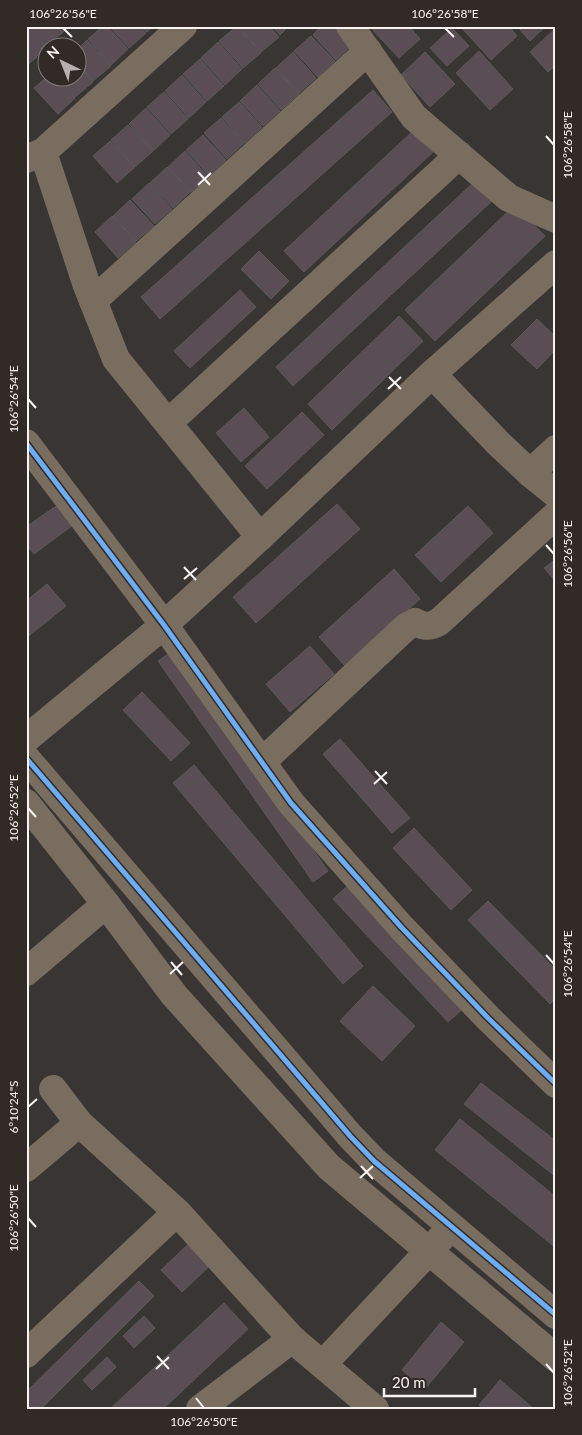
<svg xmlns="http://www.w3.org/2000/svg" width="582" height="1435" font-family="Lato,sans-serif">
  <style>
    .building { fill: #5a4e54; stroke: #5d595a }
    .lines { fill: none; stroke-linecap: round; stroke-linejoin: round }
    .street { stroke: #796d60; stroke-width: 28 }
    .cycleway-casing { stroke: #312a27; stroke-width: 8 }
    .cycleway { stroke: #6dadf4; stroke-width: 5 }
    .ticks { fill: none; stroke: #f9f4f2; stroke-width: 2 }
    .neatline { fill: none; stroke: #f9f4f2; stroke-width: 2 }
    .ticks-label { font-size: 12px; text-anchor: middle; fill: #f9f4f2 }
  </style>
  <rect width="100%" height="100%" fill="#393533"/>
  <g class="building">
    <polygon points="26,26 42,26 55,40 37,56 26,43"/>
    <polygon points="43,26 70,26 55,39"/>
    <polygon points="103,26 107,26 128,49 111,65 88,39"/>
    <polygon points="109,26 140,26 146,33 129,48"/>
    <polygon points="141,26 154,26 147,32"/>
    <polygon points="237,26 261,53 243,68 219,41"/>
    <polygon points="238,26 269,26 279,37 261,52"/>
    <polygon points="272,26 289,26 280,35"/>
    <polygon points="321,26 336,26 352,45 336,60 313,35"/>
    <polygon points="369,26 409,26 420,39 399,58"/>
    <polygon points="460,26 509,26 517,36 491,60"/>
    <polygon points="523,26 546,26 530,41 520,30"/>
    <polygon points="452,28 469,46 447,66 430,48"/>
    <polygon points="556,28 556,65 548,72 530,52"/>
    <polygon points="311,36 335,61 318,77 294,51"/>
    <polygon points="87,40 111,66 93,81 78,64 78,49"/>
    <polygon points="218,42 242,69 225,85 201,58"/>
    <polygon points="26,45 37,57 26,66"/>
    <polygon points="479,51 513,89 490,110 456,73"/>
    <polygon points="293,52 316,78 299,93 276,68"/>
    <polygon points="425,52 455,84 430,107 401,75"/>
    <polygon points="200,59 224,86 207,101 183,74"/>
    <polygon points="78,65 93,82 75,97 58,78 78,78"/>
    <polygon points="275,68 299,94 281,110 258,84"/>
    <polygon points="182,75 206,102 189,118 165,91"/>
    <polygon points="48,76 48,78 56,78 75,98 58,114 34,88"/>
    <polygon points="257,85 280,111 263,126 240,101"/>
    <polygon points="373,90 392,112 160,319 141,297"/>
    <polygon points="164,92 188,119 171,134 147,107"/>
    <polygon points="239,102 262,127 245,143 222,117"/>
    <polygon points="146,108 170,135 153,151 129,124"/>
    <polygon points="221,118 244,143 227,159 204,133"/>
    <polygon points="128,125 153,151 135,167 111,140"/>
    <polygon points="413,131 433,152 304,272 284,251"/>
    <polygon points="203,135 226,160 209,176 186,150"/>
    <polygon points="110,141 135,167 117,183 93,156"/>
    <polygon points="185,151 208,177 191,192 168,167"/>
    <polygon points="167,167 190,192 173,208 150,183"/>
    <polygon points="475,181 493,200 293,386 276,367"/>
    <polygon points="149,183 172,209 155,224 132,199"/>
    <polygon points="130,200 154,226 136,241 113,216"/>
    <polygon points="515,205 545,236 435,341 405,310"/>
    <polygon points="112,216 136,242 118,258 95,232"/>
    <polygon points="259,251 289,281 271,299 241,269"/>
    <polygon points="240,290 256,307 190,368 174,351"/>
    <polygon points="399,316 423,341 332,430 308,404"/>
    <polygon points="537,319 556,337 556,349 537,369 511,345"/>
    <polygon points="244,408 269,437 241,462 216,433"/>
    <polygon points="302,412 324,435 267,489 245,466"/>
    <polygon points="59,504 73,525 34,554 26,544 26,527"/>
    <polygon points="337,504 360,529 256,623 233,597"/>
    <polygon points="468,506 493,533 441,582 415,555"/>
    <polygon points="556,559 556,582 544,568"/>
    <polygon points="394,569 420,599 345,666 319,637"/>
    <polygon points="47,584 66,606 26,638 26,601"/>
    <polygon points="310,646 334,674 290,712 266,684"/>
    <polygon points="174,650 328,871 313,882 158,661"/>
    <polygon points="142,692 190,743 171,761 123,710"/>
    <polygon points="340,739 410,818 392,833 323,754"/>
    <polygon points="194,765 363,966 343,984 173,783"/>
    <polygon points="414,828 472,890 451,910 393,848"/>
    <polygon points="351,883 466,1006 448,1022 333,899"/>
    <polygon points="488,901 556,970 556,998 550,1004 468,920"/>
    <polygon points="373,986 415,1026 382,1061 340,1021"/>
    <polygon points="481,1083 556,1141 556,1177 464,1104"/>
    <polygon points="460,1119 556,1197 556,1248 435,1150"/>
    <polygon points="196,1237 217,1259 182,1292 161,1270"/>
    <polygon points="139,1281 154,1296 41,1409 26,1409 26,1392"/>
    <polygon points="224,1303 248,1329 163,1409 110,1409"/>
    <polygon points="144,1316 155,1328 134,1348 123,1336"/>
    <polygon points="441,1322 464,1342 425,1389 402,1370"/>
    <polygon points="107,1357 116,1367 92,1390 83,1380"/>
    <polygon points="500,1380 534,1409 483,1409 479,1405"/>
  </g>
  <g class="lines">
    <g class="street">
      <polyline points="350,26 414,117 509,198 556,219"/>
      <polyline points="43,152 86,283 116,359 260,537"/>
      <polyline points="26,159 43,152 183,26"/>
      <polyline points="93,301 368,51"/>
      <polyline points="432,374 498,443 530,473 556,449"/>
      <polyline points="168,423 459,155"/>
      <polyline points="26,443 164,625 291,803 402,928 488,1018 556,1084"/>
      <polyline points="530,473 556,494"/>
      <polyline points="26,739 164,625 260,537 432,374 556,264"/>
      <polyline points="26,758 351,1137 374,1161 556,1315"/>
      <path d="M262,762L406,627L415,622C424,627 430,627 439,622L556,515"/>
      <polyline points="26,803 106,904 174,995 329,1167 556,1358"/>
      <polyline points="26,972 106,904"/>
      <polyline points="53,1089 79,1123 177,1212 292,1339 375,1409"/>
      <polyline points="26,1168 79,1123"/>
      <polyline points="26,1354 177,1212"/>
      <polyline points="323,1364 442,1237"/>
      <polyline points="200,1409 292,1339"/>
    </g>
    <defs>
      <g id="cycleway">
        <polyline points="26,443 164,625 291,803 402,928 488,1018 556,1084"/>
        <polyline points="26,758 351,1137 374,1161 556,1315"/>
      </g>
    </defs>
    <use href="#cycleway" class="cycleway-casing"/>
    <use href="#cycleway" class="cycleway"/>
  </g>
  <path class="ticks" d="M63,28L72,37M445,28L454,37M546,136L554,145M198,172L210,185M198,185L211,173M389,377L401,389M388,389L401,377M28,399L36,408M546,545L554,554M184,567L196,580M184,579L197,568M375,771L387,784M374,784L387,772M28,808L36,817M546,955L554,964M171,962L182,975M170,974L183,962M28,1107L37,1099M361,1166L373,1179M360,1178L373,1166M28,1218L36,1227M157,1356L169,1369M546,1364L554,1373M156,1369L169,1357M196,1398L204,1408"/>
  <rect width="582" height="1435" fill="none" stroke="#312a27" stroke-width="55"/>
  <g transform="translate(62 62) rotate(317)"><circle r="24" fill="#312a27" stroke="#817b78"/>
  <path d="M0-4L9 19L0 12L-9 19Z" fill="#b6b1af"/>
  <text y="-8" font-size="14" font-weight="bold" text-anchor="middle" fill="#f9f4f2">N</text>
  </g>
  <path d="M384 1388v8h91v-8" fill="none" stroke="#f9f4f2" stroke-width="2.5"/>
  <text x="392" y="1388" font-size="15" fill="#f9f4f2" stroke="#312a27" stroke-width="4" paint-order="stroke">20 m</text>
  <rect x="28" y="28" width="526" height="1380" class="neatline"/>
  <g class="ticks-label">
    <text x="63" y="18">106°26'56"E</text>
    <text x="445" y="18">106°26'58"E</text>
    <text transform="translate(568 145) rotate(-90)" y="4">106°26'58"E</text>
    <text transform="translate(14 399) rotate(-90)" y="4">106°26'54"E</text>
    <text transform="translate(568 554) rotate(-90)" y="4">106°26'56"E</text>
    <text transform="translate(14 808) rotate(-90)" y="4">106°26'52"E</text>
    <text transform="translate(568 964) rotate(-90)" y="4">106°26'54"E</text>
    <text transform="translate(14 1107) rotate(-90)" y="4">6°10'24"S</text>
    <text transform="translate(14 1218) rotate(-90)" y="4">106°26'50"E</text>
    <text transform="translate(568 1373) rotate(-90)" y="4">106°26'52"E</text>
    <text x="204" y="1426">106°26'50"E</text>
  </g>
</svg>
